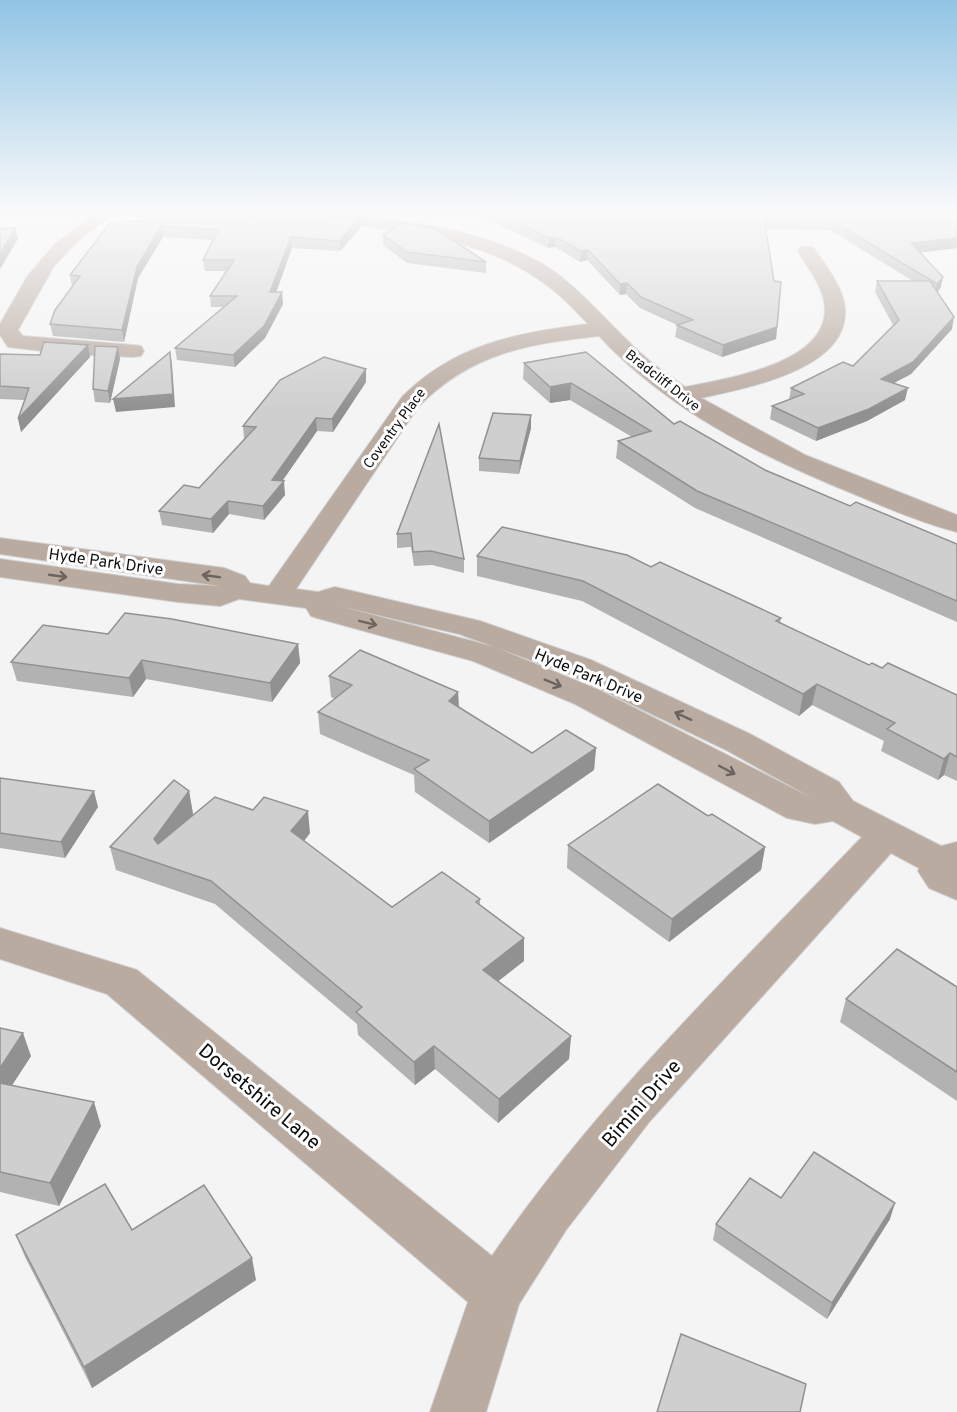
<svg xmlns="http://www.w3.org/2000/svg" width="957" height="1412" font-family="Overpass,sans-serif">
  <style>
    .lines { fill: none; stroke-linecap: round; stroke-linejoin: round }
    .street-casing { stroke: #cfcfd0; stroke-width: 2 }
    .street { fill: #baaba1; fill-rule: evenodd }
    .wall { fill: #b3b2b3 }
    .shaded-wall { fill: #929192 }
    .building { fill: #d0cfd0; stroke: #929192; stroke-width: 1.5 }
    .oneway { stroke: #6c645e }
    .labels { text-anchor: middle; stroke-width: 6; stroke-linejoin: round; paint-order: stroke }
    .far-street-label { font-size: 14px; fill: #0c0d0d; stroke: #fff }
    .street-label { font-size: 16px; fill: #0c0d0d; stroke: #fff }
    .near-street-label { font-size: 20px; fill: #0c0d0d; stroke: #fff }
  </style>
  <rect width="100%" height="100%" fill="#f4f4f5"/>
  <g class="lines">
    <defs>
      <g id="street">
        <polygon points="96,212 117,212 80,239 54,266 18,330 23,336 133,345 141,346 144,351 141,356 133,357 68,354 8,347 0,335 0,324 27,277 54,245"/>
        <path d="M236,212C333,212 472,215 555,272C582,292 604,318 628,341C645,359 665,373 685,387C726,379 825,364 825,310C825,289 808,268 798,251L801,247H813C825,264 843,287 845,308C850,370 745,388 701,398L805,455L957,515V532C922,523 887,508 854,494C760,456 668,410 599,336C527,344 471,353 418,407L296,589L318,592L335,587L480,621L591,660L750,734L839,782L853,801L941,846L957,842V900L929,888L918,871L919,868L891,853L650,1121L566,1230L519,1304L486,1412H430L468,1302L107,994L0,959V928L137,970L492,1256C597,1102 733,972 862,837L833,821L815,824L787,818L575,704L473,661L317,618L311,616L306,608L239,599L220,606L178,602L0,577V559L178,584L220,586L0,554V538L224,568L245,576L250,583L269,586L402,397C455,344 516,333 588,324C574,309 559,293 541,281C462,224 337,224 244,217ZM339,606L459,634L569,674L726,750L814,799L599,690L495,647Z"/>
      </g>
    </defs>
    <use href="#street" class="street-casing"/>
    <use href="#street" class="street"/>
  </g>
  <g class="wall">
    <polygon points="118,212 281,212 360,228 340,251 292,248 276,292 283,304 265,338 235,367 177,360 175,348 223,307 211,307 210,296 227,271 205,271 203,260 213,240 163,237 138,278 124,342 53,336 50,324 72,287 70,275 143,221 143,215"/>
    <polygon points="328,212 373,212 370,215"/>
    <polygon points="472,212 957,212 957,248 920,252 941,287 937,292 952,329 911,374 894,383 905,400 867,421 816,441 770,419 772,406 789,400 791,388 853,366 893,325 875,292 877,281 913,281 830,230 765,229 777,327 776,339 722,357 675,337 677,325 640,308 626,294 620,295 587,260 580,262 555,247 548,248"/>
    <polygon points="383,235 486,262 486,273 407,263 383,245"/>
    <polygon points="88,345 90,357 21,432 24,400 0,399 0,354 40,355"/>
    <polygon points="120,359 110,403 95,402 93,389"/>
    <polygon points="524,363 674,424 765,470 850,506 957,544 957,622 695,508 616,458 618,441 632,437 570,400 550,403 523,379"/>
    <polygon points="366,369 366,382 333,432 317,431 282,481 285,495 264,520 229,514 213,533 162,525 159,511 199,488 244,439 243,426"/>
    <polygon points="531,415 531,428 519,474 479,471 479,458"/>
    <polygon points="439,424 464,559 464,573 432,565 414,566 411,547 397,548 397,534"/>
    <polygon points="477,556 651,567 781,618 780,623 869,665 882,668 957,695 957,781 944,775 938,780 881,751 884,741 812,705 799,716 582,601 477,576"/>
    <polygon points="108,634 298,644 300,663 272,702 146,679 133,697 17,681 11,662"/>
    <polygon points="329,676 458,692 459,707 532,753 596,748 594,770 489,843 415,792 414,775 320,734 318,712 335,699 331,697"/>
    <polygon points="0,778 98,807 65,858 0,848"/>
    <polygon points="189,791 193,814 190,817 310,833 304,841 392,907 480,899 480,905 524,961 498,981 571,1036 569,1059 498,1123 435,1069 415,1085 358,1035 357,1024 215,904 116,870 110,847"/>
    <polygon points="708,816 765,847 761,870 669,942 567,868 568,845"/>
    <polygon points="957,987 957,1101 840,1022 846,999"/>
    <polygon points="0,1028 31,1056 12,1085 101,1126 59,1206 0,1192"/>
    <polygon points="890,1219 827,1319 713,1240 716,1224"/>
    <polygon points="132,1230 256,1280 92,1388 25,1257 16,1235"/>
  </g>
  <g class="shaded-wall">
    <polygon points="359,217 360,228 340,251 340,241"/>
    <polygon points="161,226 163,237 138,278 124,342 122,330 137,267"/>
    <polygon points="15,228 18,239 0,269 0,254"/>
    <polygon points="291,237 292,248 272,304 270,292"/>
    <polygon points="556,237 555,247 548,248 549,238"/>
    <polygon points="957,238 957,248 909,254 911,243"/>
    <polygon points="588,250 587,260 580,262 581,251"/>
    <polygon points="943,277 941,287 935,295 937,284"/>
    <polygon points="627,283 626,294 620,295 620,284"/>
    <polygon points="282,292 283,304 265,338 235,367 233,355"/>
    <polygon points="954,317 952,329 911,374 879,391 881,379"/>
    <polygon points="777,327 776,339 722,357 723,345"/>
    <polygon points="88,345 90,357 21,432 18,419"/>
    <polygon points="118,347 120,359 110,403 108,391"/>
    <polygon points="170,352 172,364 175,407 116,412 113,399"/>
    <polygon points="366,369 366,382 333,432 332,419"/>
    <polygon points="571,383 570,400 550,403 550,387"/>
    <polygon points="908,388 905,400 867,421 816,441 818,428"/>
    <polygon points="531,415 531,428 519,474 520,461"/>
    <polygon points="316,418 317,431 274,493 284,481 285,495 264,520 263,506 272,480"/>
    <polygon points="228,501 229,514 213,533 211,519"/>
    <polygon points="298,644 300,663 272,702 270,683"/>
    <polygon points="142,660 146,679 133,697 129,678"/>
    <polygon points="817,684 812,705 799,716 803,694"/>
    <polygon points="458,692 459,714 449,701"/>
    <polygon points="596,748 594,770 489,843 489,821"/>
    <polygon points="950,753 944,775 938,780 944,759"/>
    <polygon points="94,791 98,807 65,858 61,842"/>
    <polygon points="189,791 193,814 158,862 154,839"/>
    <polygon points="308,811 310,833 294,854 291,831"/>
    <polygon points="765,847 761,870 669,942 672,919"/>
    <polygon points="524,938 524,961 483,993 483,970"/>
    <polygon points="23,1033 31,1056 0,1104 0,1068"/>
    <polygon points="571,1036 569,1059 498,1123 499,1099"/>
    <polygon points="434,1046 435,1069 415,1085 414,1062"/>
    <polygon points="94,1102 101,1126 59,1206 50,1183"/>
    <polygon points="895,1203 890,1219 827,1319 832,1303"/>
    <polygon points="252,1258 256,1280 92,1388 84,1367"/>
  </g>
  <g class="building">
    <polygon points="143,212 281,212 359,217 340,241 291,237 270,292 282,292 264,326 233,355 175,348 237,296 210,296 234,260 203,260 218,230 161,226 137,267 122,330 50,324 55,310 80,276 70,275 110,223 143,221"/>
    <polygon points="493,212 957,212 957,238 911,243 943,277 937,284 831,220 764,219 774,281 781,282 777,327 723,345 677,325 693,320 641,297 627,283 620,284 588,250 581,251 556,237 549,238"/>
    <polygon points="403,223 436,229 486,262 407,252 383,235"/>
    <polygon points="15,228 0,254 0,229"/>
    <polygon points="877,281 930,281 954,317 913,362 881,379 908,388 869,409 818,428 772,406 804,394 791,388 843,362 853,366 899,320"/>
    <polygon points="44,342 88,345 18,419 29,388 0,386 0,354 40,355"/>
    <polygon points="95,346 118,347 108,391 93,389"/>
    <polygon points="170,352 173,394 113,399"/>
    <polygon points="586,352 674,424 680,421 765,470 850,506 856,502 957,544 957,601 697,491 618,441 651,431 571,383 550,387 524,363"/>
    <polygon points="324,357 366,369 332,419 316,418 272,480 284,481 263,506 228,501 211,519 159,511 184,485 199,488 256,427 243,426 280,380"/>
    <polygon points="493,413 531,415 520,461 479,458"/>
    <polygon points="439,424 464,559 431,551 413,552 411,533 397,534"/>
    <polygon points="502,527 627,555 651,567 660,562 781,618 776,621 869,665 872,663 882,668 888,663 957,695 957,757 950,753 944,759 887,729 895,723 817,684 803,694 583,581 477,556"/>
    <polygon points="125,613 172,619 298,644 270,683 142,660 129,678 11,662 43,625 108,634"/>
    <polygon points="360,650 458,692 449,701 532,753 566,730 596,748 489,821 414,769 429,760 318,712 352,685 329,676"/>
    <polygon points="0,778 94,791 61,842 0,833"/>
    <polygon points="174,780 189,791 154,839 158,844 215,797 253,810 264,797 308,811 291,831 392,907 442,872 480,899 476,902 524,938 483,970 571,1036 499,1099 434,1046 414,1062 356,1012 362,1007 211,881 110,847"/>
    <polygon points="658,784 708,816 712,814 765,847 672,919 568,845"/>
    <polygon points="897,949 957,987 957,1072 846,999"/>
    <polygon points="0,1028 23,1033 0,1068"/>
    <polygon points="0,1083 94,1102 50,1183 0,1172"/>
    <polygon points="814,1152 895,1203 832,1303 716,1224 750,1178 781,1198"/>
    <polygon points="105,1184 132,1230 204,1185 252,1258 84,1367 16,1235"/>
    <polygon points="681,1334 806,1384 800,1412 657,1412"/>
  </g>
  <defs><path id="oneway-shaft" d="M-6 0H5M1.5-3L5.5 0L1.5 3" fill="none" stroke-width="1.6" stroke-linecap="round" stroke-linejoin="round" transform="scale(1.5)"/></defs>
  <g class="oneway">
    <use href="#oneway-shaft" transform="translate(58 576) rotate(8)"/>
    <use href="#oneway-shaft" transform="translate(211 576) rotate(-172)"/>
    <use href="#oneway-shaft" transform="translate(368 623) rotate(14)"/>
    <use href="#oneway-shaft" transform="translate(553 683) rotate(22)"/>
    <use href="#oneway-shaft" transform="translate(683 716) rotate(-155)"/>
    <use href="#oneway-shaft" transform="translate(727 770) rotate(28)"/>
  </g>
  <linearGradient id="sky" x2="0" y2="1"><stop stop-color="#91c4e4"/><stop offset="0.52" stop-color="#fafafa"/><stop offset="1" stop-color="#fafafa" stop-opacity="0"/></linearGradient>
  <rect width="957" height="409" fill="url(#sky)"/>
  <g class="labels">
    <g class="far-street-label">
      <text transform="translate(663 380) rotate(38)" y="5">Bradcliff Drive</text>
      <text transform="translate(394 428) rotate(-54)" y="5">Coventry Place</text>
    </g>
    <g class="street-label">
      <text transform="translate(106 561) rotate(8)" y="6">Hyde Park Drive</text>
      <text transform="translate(589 675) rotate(23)" y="6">Hyde Park Drive</text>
    </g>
    <g class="near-street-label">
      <text transform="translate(260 1096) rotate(40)" y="7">Dorsetshire Lane</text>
      <text transform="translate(641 1103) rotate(-49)" y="7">Bimini Drive</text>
    </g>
  </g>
</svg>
